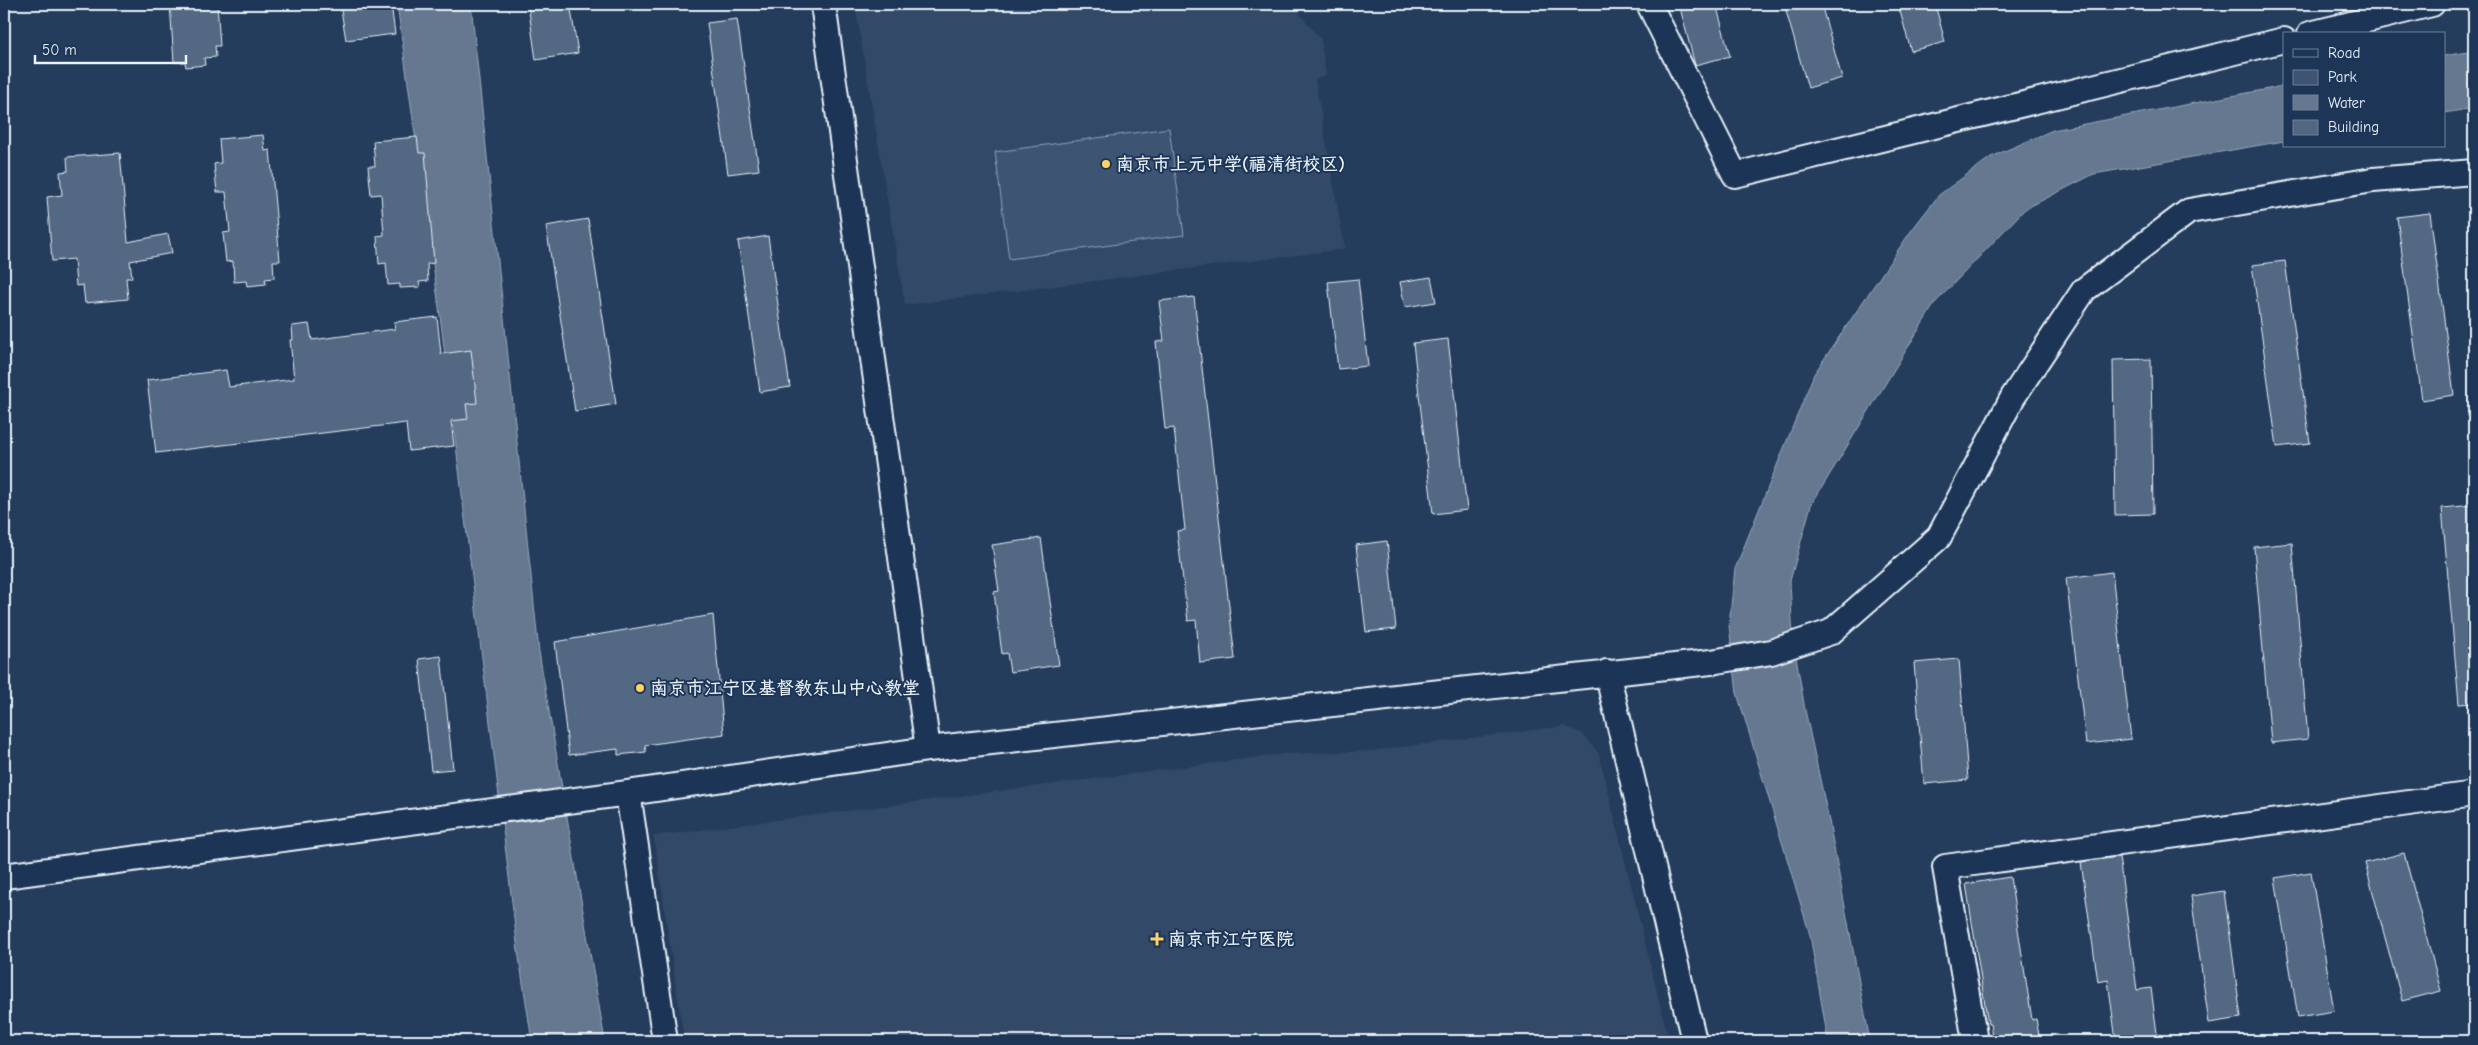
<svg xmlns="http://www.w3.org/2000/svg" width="2478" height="1045" font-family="'Comic Neue','LXGW WenKai TC',sans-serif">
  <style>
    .built { fill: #334a68 }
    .green { fill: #3e5472; stroke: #93a2b5 }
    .water { fill: #657890; stroke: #99a8ba }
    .building { fill: #536782; stroke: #e8f1f8 }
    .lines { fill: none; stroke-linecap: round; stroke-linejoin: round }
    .minor-casing { stroke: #e8f1f8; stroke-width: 28 }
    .minor { stroke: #1d3557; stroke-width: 24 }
    .poi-dot { fill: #ffd166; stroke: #1d3557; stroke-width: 2 }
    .labels { text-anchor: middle; stroke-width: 4; stroke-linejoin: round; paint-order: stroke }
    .poi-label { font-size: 18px; font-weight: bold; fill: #e8f1f8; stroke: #1d3557; text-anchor: start }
  </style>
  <rect width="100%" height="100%" fill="#253d5d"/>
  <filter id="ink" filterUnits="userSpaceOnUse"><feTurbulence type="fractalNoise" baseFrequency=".02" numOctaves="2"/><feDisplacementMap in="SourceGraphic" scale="10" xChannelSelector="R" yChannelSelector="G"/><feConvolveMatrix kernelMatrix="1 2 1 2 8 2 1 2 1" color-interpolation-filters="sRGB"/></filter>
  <g filter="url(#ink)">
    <g class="built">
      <polygon points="855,4 1292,4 1321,40 1326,76 1315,79 1345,249 905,305"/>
      <polygon points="1565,726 1583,734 1599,754 1669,1041 684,1041 654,836 1284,754 1371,751"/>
    </g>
    <polygon class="green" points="1169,128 1184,235 1009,259 995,152"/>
    <g class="water">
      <polygon points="397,4 471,4 539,652 605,1041 532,1041 518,951 439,307"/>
      <polygon points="2474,51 2474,108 2444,113 2444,56"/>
      <polygon points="2284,86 2284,141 2094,174 2025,209 1935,303 1811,505 1790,581 1793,639 1805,710 1829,821 1870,1041 1828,1041 1810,935 1737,693 1729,625 1735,569 1814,374 1911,231 1939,195 1991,157 2053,130"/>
    </g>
    <g class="building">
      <polygon points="170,4 217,4 220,46 215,46 216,57 204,58 205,65 186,67 185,62 174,62"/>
      <polygon points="340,4 391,4 395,34 346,40"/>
      <polygon points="528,4 570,4 578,53 536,60"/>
      <polygon points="1679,4 1716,4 1730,56 1695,65"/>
      <polygon points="1784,4 1821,4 1842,78 1808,88"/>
      <polygon points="1898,4 1935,4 1945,42 1911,51"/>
      <polygon points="737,19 759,170 728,174 707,23"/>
      <polygon points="263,135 265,151 270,150 280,261 273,261 274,278 265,279 266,284 247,286 246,281 234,282 233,261 226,262 223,233 230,232 226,192 217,192 214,164 221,163 219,139"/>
      <polygon points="417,137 419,153 425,153 434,263 427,264 428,281 419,282 420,287 400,288 400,284 388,285 386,263 379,264 377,236 384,235 381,194 371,195 368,166 375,166 373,141"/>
      <polygon points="120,153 128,242 168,234 172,253 130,261 132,278 126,278 128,299 85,303 83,285 76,286 74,259 52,261 47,197 62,195 60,172 68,171 67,157"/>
      <polygon points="2430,213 2454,395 2422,400 2397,217"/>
      <polygon points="588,219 616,404 575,411 546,226"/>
      <polygon points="768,236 790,387 760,392 738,241"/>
      <polygon points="2285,261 2310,443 2277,447 2252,265"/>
      <polygon points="1431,277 1436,302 1405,307 1400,282"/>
      <polygon points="1358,279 1368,366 1338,369 1328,282"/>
      <polygon points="1194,297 1235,659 1200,663 1196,620 1188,621 1177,531 1185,530 1174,428 1165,429 1156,342 1164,341 1159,301"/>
      <polygon points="437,317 441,354 471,350 477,403 466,404 468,419 451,421 454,446 409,451 406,423 156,453 147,380 226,370 229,387 294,379 290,340 293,340 292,326 309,324 312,340 395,329 394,322"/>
      <polygon points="1448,339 1467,510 1433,514 1413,343"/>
      <polygon points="2151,359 2153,514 2115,515 2113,360"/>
      <polygon points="2474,505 2474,703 2459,704 2442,508"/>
      <polygon points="1041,538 1059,665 1010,672 1007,653 1002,654 994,592 999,591 992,545"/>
      <polygon points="1387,541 1396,629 1366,632 1356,545"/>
      <polygon points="2292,543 2308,739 2271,743 2254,547"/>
      <polygon points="2112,572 2131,739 2086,744 2066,578"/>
      <polygon points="713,615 724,734 645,745 646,752 618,755 618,749 569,755 555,642"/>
      <polygon points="441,656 453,769 431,771 419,659"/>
      <polygon points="1959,659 1968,780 1924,784 1914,663"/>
      <polygon points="2404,853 2441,991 2402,1001 2365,863"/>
      <polygon points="2119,857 2137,990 2151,988 2158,1041 2116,1041 2108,980 2098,982 2081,862"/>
      <polygon points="2311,872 2334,1011 2298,1017 2275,878"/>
      <polygon points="2010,877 2032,1020 2036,1019 2040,1041 1993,1041 1990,1024 1988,1024 1966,884"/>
      <polygon points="2224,891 2241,1018 2209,1023 2191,896"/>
    </g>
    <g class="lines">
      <defs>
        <g id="minor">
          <polyline points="823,4 928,749"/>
          <polyline points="1649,4 1735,175 2284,40"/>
          <polyline points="2310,34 2432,4"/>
          <polyline points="1607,672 1694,1041"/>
          <polyline points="628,793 665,1041"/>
          <polyline points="4,876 628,793 928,749 1711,662 1771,652 1831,632 1939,537 2013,397 2084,290 2189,211 2373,180 2474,172"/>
          <polyline points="1975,1041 1945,867 2474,794"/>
        </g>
      </defs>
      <use href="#minor" class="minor-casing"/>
      <use href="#minor" class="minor"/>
    </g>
  </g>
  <g class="poi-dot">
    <circle cx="1106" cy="164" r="5"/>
    <circle cx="640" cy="688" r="5"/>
    <path d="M1154.5 931.5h5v5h5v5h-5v5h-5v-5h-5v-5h5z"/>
  </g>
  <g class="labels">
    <g class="poi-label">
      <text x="1116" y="170">南京市上元中学(福清街校区)</text>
      <text x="650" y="694">南京市江宁区基督教东山中心教堂</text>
      <text x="1168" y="945">南京市江宁医院</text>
    </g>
  </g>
  <rect width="2478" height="1045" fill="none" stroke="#1d3557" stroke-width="20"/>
  <rect x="10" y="10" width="2458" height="1025" fill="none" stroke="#e8f1f8" stroke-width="2" filter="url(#ink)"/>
  <rect x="2283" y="32" width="162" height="115" fill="#1d3557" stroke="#6e8097"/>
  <rect x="2293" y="49" width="25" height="8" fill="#1d3557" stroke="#6e8097"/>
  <text x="2328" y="58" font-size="15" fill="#e8f1f8">Road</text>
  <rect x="2293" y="70" width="25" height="15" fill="#3e5472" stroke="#6e8097"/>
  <text x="2328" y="82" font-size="15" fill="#e8f1f8">Park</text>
  <rect x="2293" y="95" width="25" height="15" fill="#657890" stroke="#6e8097"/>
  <text x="2328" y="108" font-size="15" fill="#e8f1f8">Water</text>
  <rect x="2293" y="120" width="25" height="15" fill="#536782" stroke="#6e8097"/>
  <text x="2328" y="132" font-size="15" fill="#e8f1f8">Building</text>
  <path d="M35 55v8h151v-8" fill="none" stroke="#e8f1f8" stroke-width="2.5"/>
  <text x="42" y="55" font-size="15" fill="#e8f1f8" stroke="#1d3557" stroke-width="4" paint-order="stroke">50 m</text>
</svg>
